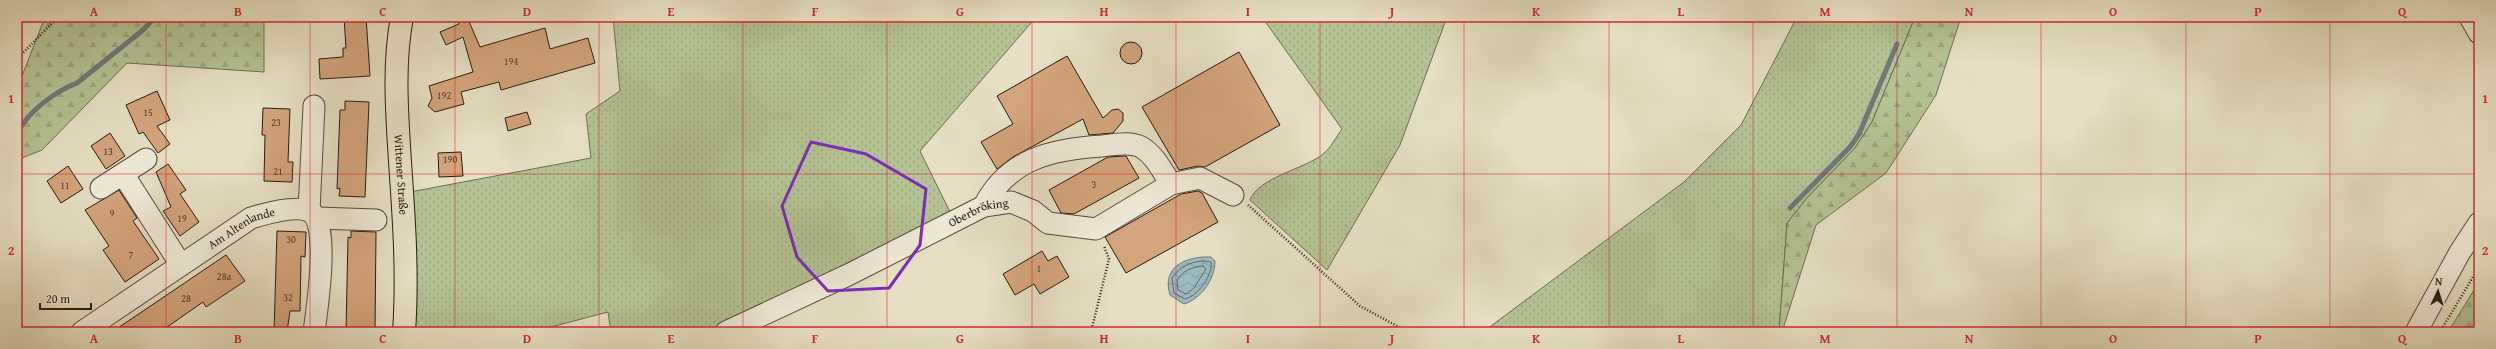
<svg xmlns="http://www.w3.org/2000/svg" width="2496" height="349" font-family="'Gentium Book Plus',serif">
  <style>
    .grass { fill: url(#grass-dots); stroke: #6e6e52 }
    .forest { fill: url(#forest-firs); stroke: #6e6e52 }
    .water { fill: url(#water-waves); stroke: #6e7979 }
    .lines { fill: none; stroke-linecap: round; stroke-linejoin: round }
    .shore { stroke: #626968; stroke-width: 1 }
    .stream { stroke: #6e7979; stroke-width: 5 }
    .building { fill: #d4a47c; stroke: #281911 }
    .minor-casing { stroke: #584a3e; stroke-width: 23 }
    .major-casing { stroke: #281911; stroke-width: 24 }
    .path { stroke: #281911; stroke-width: 2.5; stroke-dasharray: 1 2; stroke-linecap: butt }
    .minor { stroke: #efead8; stroke-width: 21 }
    .major { stroke: #e6dfc3; stroke-width: 22 }
    .marked { fill: none; stroke: #7b2cbf; stroke-width: 3; stroke-linejoin: round }
    .grid { fill: none; stroke: #d62828; stroke-width: 1; stroke-opacity: 0.55 }
    .labels { text-anchor: middle; stroke-width: 3; stroke-linejoin: round; paint-order: stroke }
    .number-label { font-size: 10px; fill: #533c2c }
    .street-label { font-size: 12px; fill: #281911; stroke: #efead8 }
    .neatline { fill: none; stroke: #d62828; stroke-width: 1.5 }
    .grid-label { font-size: 13px; text-anchor: middle; font-weight: bold; fill: #d62828 }
  </style>
  <defs>
    <pattern id="grass-dots" width="8" height="8" patternUnits="userSpaceOnUse"><rect width="8" height="8" fill="#b4c294"/><path d="M2 2h.1M6 6h.1" fill="none" stroke="#9ba67f" stroke-width="1.8" stroke-linecap="round"/></pattern>
    <pattern id="forest-firs" width="22" height="20" patternUnits="userSpaceOnUse"><rect width="22" height="20" fill="#b4c294"/><path d="M5 1l3.5 6h-7zM16 11l3.5 6h-7z" fill="#9ba67f"/></pattern>
    <pattern id="water-waves" width="16" height="10" patternUnits="userSpaceOnUse"><rect width="16" height="10" fill="#9cb9bf"/><path d="M0 5q4-4 8 0t8 0" fill="none" stroke="#869ea3"/></pattern>
  </defs>
  <rect width="100%" height="100%" fill="#e6dfc3"/>
  <filter id="stains"><feTurbulence type="fractalNoise" baseFrequency=".005" numOctaves="4"/><feColorMatrix values="0 0 0 0 .2 0 0 0 0 .09 0 0 0 0 .02 0 0 0 .5 -.17"/></filter>
  <radialGradient id="worn" r=".72"><stop offset=".6" stop-color="#630" stop-opacity="0"/><stop offset="1" stop-color="#630" stop-opacity=".3"/></radialGradient>
  <g class="grass">
    <polygon points="613,17 1027,17 1031,23 920,151 953,218 717,332 611,332 608,312 532,332 414,332 410,192 591,158 586,114 620,91"/>
    <path d="M1262,17H1447L1400,145L1327,270L1250,200C1259,177 1305,169 1323,154C1331,148 1336,137 1342,129Z"/>
    <polygon points="1797,17 1915,17 1872,122 1855,148 1807,198 1787,223 1779,332 1483,332 1684,182 1741,125"/>
  </g>
  <g class="forest">
    <polygon points="45,17 264,17 264,72 127,63 42,150 17,160 17,78 22,76"/>
    <polygon points="1915,17 1961,17 1936,95 1886,173 1816,225 1782,332 1779,332 1787,223 1807,198 1855,148 1872,122"/>
    <polygon points="2479,282 2479,332 2448,332"/>
  </g>
  <path class="water" d="M1211,257L1215,261C1215,279 1201,299 1184,304L1170,295C1161,266 1187,256 1211,257Z"/>
  <g class="lines">
    <g class="shore">
      <path d="M1203,261L1211,262C1213,275 1198,296 1185,299L1174,293L1172,278C1180,267 1189,262 1203,261Z"/>
      <path d="M1203,266L1206,269L1194,288L1186,294L1178,290L1177,280C1183,271 1191,267 1203,266Z"/>
    </g>
    <g class="stream">
      <path d="M17,133C29,111 54,92 77,83L143,30L155,17"/>
      <polyline points="1790,208 1850,147 1859,134 1897,44"/>
    </g>
  </g>
  <g class="building">
    <polygon points="344,17 366,17 370,76 320,79 319,59 343,57 343,48 346,48"/>
    <polygon points="457,17 467,17 480,47 545,28 550,49 588,38 595,63 501,90 499,82 461,92 464,104 435,112 428,106 432,98 429,86 473,72 463,37 446,45 440,32 459,24"/>
    <circle cx="1131" cy="53" r="11"/>
    <polygon points="1239,52 1280,125 1205,167 1198,166 1179,170 1142,107"/>
    <polygon points="1067,56 1103,118 1112,110 1118,109 1123,113 1123,121 1113,133 1089,135 1083,119 1013,157 997,169 981,142 1013,124 997,96"/>
    <polygon points="157,91 170,120 157,126 170,144 158,153 143,132 139,134 126,105"/>
    <polygon points="345,101 369,102 365,197 339,196 340,188 337,189 340,110 345,110"/>
    <polygon points="263,108 290,109 288,162 293,162 292,182 264,181 265,135 262,135"/>
    <polygon points="527,112 531,124 508,131 505,118"/>
    <polygon points="110,133 125,156 106,169 91,146"/>
    <polygon points="461,152 463,176 439,177 438,153"/>
    <polygon points="1126,156 1139,178 1074,214 1061,213 1049,190 1108,157"/>
    <polygon points="168,164 186,190 180,194 199,222 180,236 163,211 171,207 156,172"/>
    <polygon points="68,166 83,189 61,203 47,181"/>
    <polygon points="119,190 137,218 133,221 159,259 125,282 103,250 109,246 85,210"/>
    <polygon points="1198,191 1202,193 1218,222 1126,273 1105,237 1181,194"/>
    <polygon points="277,231 306,232 305,257 301,256 300,311 290,311 287,332 274,332"/>
    <polygon points="351,231 376,232 375,332 346,332 348,237 351,238"/>
    <polygon points="1042,251 1048,261 1057,256 1069,277 1040,294 1034,284 1015,295 1003,274"/>
    <polygon points="226,255 245,281 206,307 203,302 160,332 112,332"/>
  </g>
  <g class="lines">
    <defs>
      <g id="minor">
        <polyline points="2470,17 2479,33"/>
        <polyline points="123,174 181,265"/>
        <polyline points="101,188 146,159"/>
        <path d="M984,206C1008,159 1052,149 1102,146C1113,145 1130,141 1141,147C1155,155 1162,171 1171,184"/>
        <polyline points="309,211 314,106"/>
        <polyline points="317,218 376,220"/>
        <path id="s1" d="M82,332L251,218C264,214 298,204 311,212C330,225 317,309 314,332"/>
        <path id="s2" d="M726,332L850,274L984,206L1011,202L1033,211L1048,223L1096,229L1171,184L1200,178L1233,195"/>
        <polyline points="2416,332 2460,252 2479,223"/>
      </g>
      <g id="major">
        <path id="s3" d="M402,17C393,64 397,114 400,162C404,219 408,275 404,332"/>
      </g>
    </defs>
    <use href="#minor" class="minor-casing"/>
    <use href="#major" class="major-casing"/>
    <g class="path">
      <polyline points="17,59 58,17"/>
      <polyline points="1248,205 1360,306 1408,332"/>
      <polyline points="1091,332 1109,259 1104,246"/>
      <polyline points="2440,332 2479,267"/>
    </g>
    <use href="#minor" class="minor"/>
    <use href="#major" class="major"/>
  </g>
  <path class="marked" d="M811,142L866,154L926,189L920,245L889,288L828,291L797,257L782,206Z"/>
  <path class="grid" d="M166,17V332M310,17V332M455,17V332M599,17V332M743,17V332M887,17V332M1032,17V332M1176,17V332M1320,17V332M1464,17V332M1609,17V332M1753,17V332M1897,17V332M2041,17V332M2186,17V332M2330,17V332M17,174H2479"/>
  <g class="labels">
    <g class="number-label">
      <text x="511" y="65">194</text>
      <text x="444" y="99">192</text>
      <text x="148" y="116">15</text>
      <text x="276" y="126">23</text>
      <text x="108" y="155">13</text>
      <text x="450" y="163">190</text>
      <text x="278" y="175">21</text>
      <text x="1094" y="188">3</text>
      <text x="65" y="189">11</text>
      <text x="112" y="217">9</text>
      <text x="182" y="222">19</text>
      <text x="291" y="243">30</text>
      <text x="131" y="258">7</text>
      <text x="1039" y="272">1</text>
      <text x="224" y="280">28a</text>
      <text x="288" y="301">32</text>
      <text x="186" y="302">28</text>
    </g>
    <g class="street-label">
      <text dy="4" stroke="none"><textPath href="#s3" startOffset="158">Wittener Straße</textPath></text>
      <text dy="4" stroke="none"><textPath href="#s2" startOffset="280">Oberbröking</textPath></text>
      <text dy="4" stroke="none"><textPath href="#s1" startOffset="191">Am Altenlande</textPath></text>
    </g>
  </g>
  <rect width="2496" height="349" fill="none" stroke="#e6dfc3" stroke-width="44"/>
  <g transform="translate(2438 291) rotate(4)" stroke="#efead8" stroke-width="3" paint-order="stroke">
  <path d="M0-3L7 15L0 10L-7 15Z" fill="#281911"/>
  <text y="-6" font-size="11" font-weight="bold" text-anchor="middle" fill="#281911">N</text>
  </g>
  <path d="M40 303v6h51v-6" fill="none" stroke="#281911" stroke-width="2"/>
  <text x="46" y="303" font-size="12" fill="#281911" stroke="#efead8" stroke-width="3" paint-order="stroke">20 m</text>
  <rect x="22" y="22" width="2452" height="305" class="neatline"/>
  <g class="grid-label">
    <text x="94" y="16">A</text>
    <text x="238" y="16">B</text>
    <text x="383" y="16">C</text>
    <text x="527" y="16">D</text>
    <text x="671" y="16">E</text>
    <text x="815" y="16">F</text>
    <text x="960" y="16">G</text>
    <text x="1104" y="16">H</text>
    <text x="1248" y="16">I</text>
    <text x="1392" y="16">J</text>
    <text x="1536" y="16">K</text>
    <text x="1681" y="16">L</text>
    <text x="1825" y="16">M</text>
    <text x="1969" y="16">N</text>
    <text x="2113" y="16">O</text>
    <text x="2258" y="16">P</text>
    <text x="2402" y="16">Q</text>
    <text x="11" y="103">1</text>
    <text x="2485" y="103">1</text>
    <text x="11" y="255">2</text>
    <text x="2485" y="255">2</text>
    <text x="94" y="343">A</text>
    <text x="238" y="343">B</text>
    <text x="383" y="343">C</text>
    <text x="527" y="343">D</text>
    <text x="671" y="343">E</text>
    <text x="815" y="343">F</text>
    <text x="960" y="343">G</text>
    <text x="1104" y="343">H</text>
    <text x="1248" y="343">I</text>
    <text x="1392" y="343">J</text>
    <text x="1536" y="343">K</text>
    <text x="1681" y="343">L</text>
    <text x="1825" y="343">M</text>
    <text x="1969" y="343">N</text>
    <text x="2113" y="343">O</text>
    <text x="2258" y="343">P</text>
    <text x="2402" y="343">Q</text>
  </g>
  <rect width="100%" height="100%" filter="url(#stains)"/>
  <rect width="100%" height="100%" fill="url(#worn)"/>
</svg>
